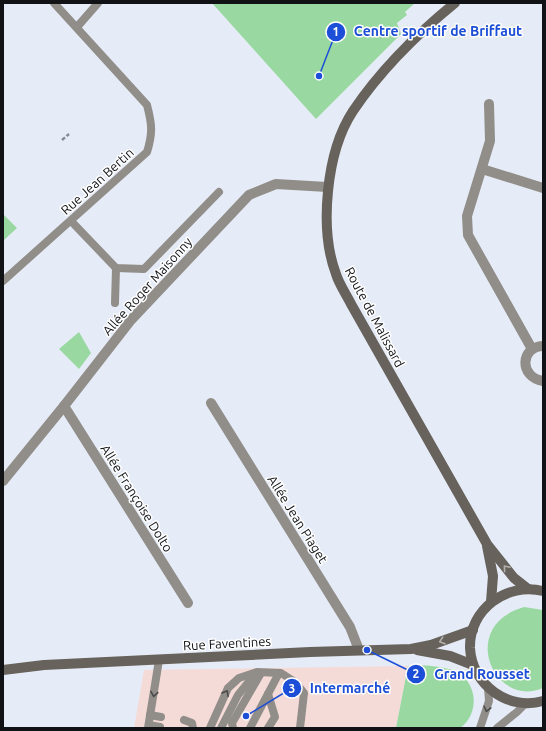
<svg xmlns="http://www.w3.org/2000/svg" width="546" height="731" font-family="Ubuntu,sans-serif">
  <style>
    .commercial { fill: #f5dbd7 }
    .green { fill: #99d9a1 }
    .lines { fill: none; stroke-linecap: round; stroke-linejoin: round }
    .path { stroke: #868a92; stroke-width: 2.5; stroke-dasharray: 4 2; stroke-linecap: butt }
    .lane { stroke: #918e8a; stroke-width: 8 }
    .street { stroke: #918e8a; stroke-width: 10 }
    .secondary { stroke: #67625c; stroke-width: 10 }
    .oneway { stroke: #b3b0ae }
    .oneway2 { stroke: #4a4a4a }
    .labels { text-anchor: middle; stroke-width: 3; stroke-linejoin: round; paint-order: stroke }
    .street-label { font-size: 13px; fill: #101216; stroke: #fff }
    .leader { fill: none; stroke: #1d4ed8; stroke-width: 1.5 }
    .callout-dot { fill: #1d4ed8; stroke: #fff; stroke-width: 1.5 }
    .mark-label { font-size: 12px; text-anchor: middle; font-weight: bold; fill: #fff }
    .callout-label { font-size: 14px; text-anchor: middle; font-weight: bold; fill: #1d4ed8; stroke: #fff; stroke-width: 3; stroke-linejoin: round; paint-order: stroke }
  </style>
  <rect width="100%" height="100%" fill="#e6ecf7"/>
  <polygon class="commercial" points="408,666 396,728 134,728 144,670"/>
  <g class="green">
    <polygon points="212,3 415,3 405,12 407,15 397,23 401,34 316,119"/>
    <polygon points="3,214 17,228 3,241"/>
    <polygon points="79,332 91,353 79,369 59,349"/>
    <path d="M524,607L543,610V688C494,709 457,626 524,607Z"/>
    <path d="M411,665C425,665 442,666 455,671C478,682 480,714 460,728H396L408,666Z"/>
  </g>
  <g class="lines">
    <polyline class="path" points="62,140 69,134"/>
    <g class="lane">
      <polyline points="77,27 98,3"/>
      <polyline points="71,221 116,268 144,269 219,192"/>
      <path d="M3,281L147,152C153,133 152,124 147,105L54,3"/>
      <polyline points="115,303 116,268"/>
      <polyline points="268,694 275,717 268,728"/>
      <polyline points="150,715 161,717"/>
      <polyline points="184,720 192,723 193,728"/>
      <polyline points="149,725 160,727"/>
      <polyline points="148,728 159,660"/>
      <polyline points="210,728 228,688 239,678 257,672 281,673 295,682 304,693 300,728"/>
      <polyline points="221,728 238,695 256,673"/>
      <polyline points="233,728 232,723 261,673"/>
      <polyline points="250,728 279,673"/>
      <polyline points="480,728 489,701 488,688"/>
      <polyline points="497,728 517,712 525,704"/>
    </g>
    <g class="street">
      <polyline points="489,104 490,141 467,216 468,235 532,349"/>
      <polyline points="482,169 543,188"/>
      <path d="M543,346C520,347 519,377 543,381"/>
      <polyline points="211,403 350,627 359,650"/>
      <polyline points="64,406 188,603"/>
      <polyline points="3,481 64,406 131,320 249,195 276,184 327,187"/>
    </g>
    <g class="secondary">
      <path d="M455,3C417,34 380,71 353,111C326,152 319,229 336,274C339,284 346,294 351,304L487,544L514,578L528,589"/>
      <polyline points="487,546 493,576 491,602"/>
      <path d="M543,591C507,582 469,609 470,648C472,685 508,711 543,701"/>
      <polyline points="417,650 450,656 473,665"/>
      <polyline points="3,670 44,665 310,652 411,649 431,645 473,630"/>
    </g>
  </g>
  <defs><path id="oneway-chevron" d="M-2-3.5L2.5 0L-2 3.5" fill="none" stroke-width="1.6" stroke-linecap="round" stroke-linejoin="round"/></defs>
  <g class="oneway">
    <use href="#oneway-chevron" transform="translate(506 568) rotate(-130)"/>
    <use href="#oneway-chevron" transform="translate(442 641) rotate(161)"/>
  </g>
  <g class="oneway2">
    <use href="#oneway-chevron" transform="translate(226 693) rotate(-61)"/>
    <use href="#oneway-chevron" transform="translate(154 694) rotate(99)"/>
    <use href="#oneway-chevron" transform="translate(487 709) rotate(104)"/>
  </g>
  <g class="labels">
    <g class="street-label">
      <text transform="translate(97 181) rotate(-42)" y="5">Rue Jean Bertin</text>
      <text transform="translate(147 286) rotate(-48)" y="5">Allée Roger Maisonny</text>
      <text transform="translate(375 317) rotate(62)" y="5">Route de Malissard</text>
      <text transform="translate(137 498) rotate(58)" y="5">Allée Françoise Dolto</text>
      <text transform="translate(298 519) rotate(58)" y="5">Allée Jean Piaget</text>
      <text transform="translate(227 643) rotate(-3)" y="5">Rue Faventines</text>
    </g>
  </g>
  <path class="leader" d="M319 76L336 32M367 650L416 674M246 716L292 688"/>
  <g class="callout-dot">
    <circle cx="319" cy="76" r="4"/>
    <circle cx="367" cy="650" r="4"/>
    <circle cx="246" cy="716" r="4"/>
    <circle cx="336" cy="32" r="10"/>
    <circle cx="416" cy="674" r="10"/>
    <circle cx="292" cy="688" r="10"/>
  </g>
  <g class="mark-label">
    <text x="336" y="36">1</text>
    <text x="416" y="678">2</text>
    <text x="292" y="693">3</text>
  </g>
  <g class="callout-label">
    <text x="438" y="36">Centre sportif de Briffaut</text>
    <text x="482" y="679">Grand Rousset</text>
    <text x="350" y="693">Intermarché</text>
  </g>
  <rect width="546" height="731" fill="none" stroke="#101216" stroke-width="8"/>
</svg>
